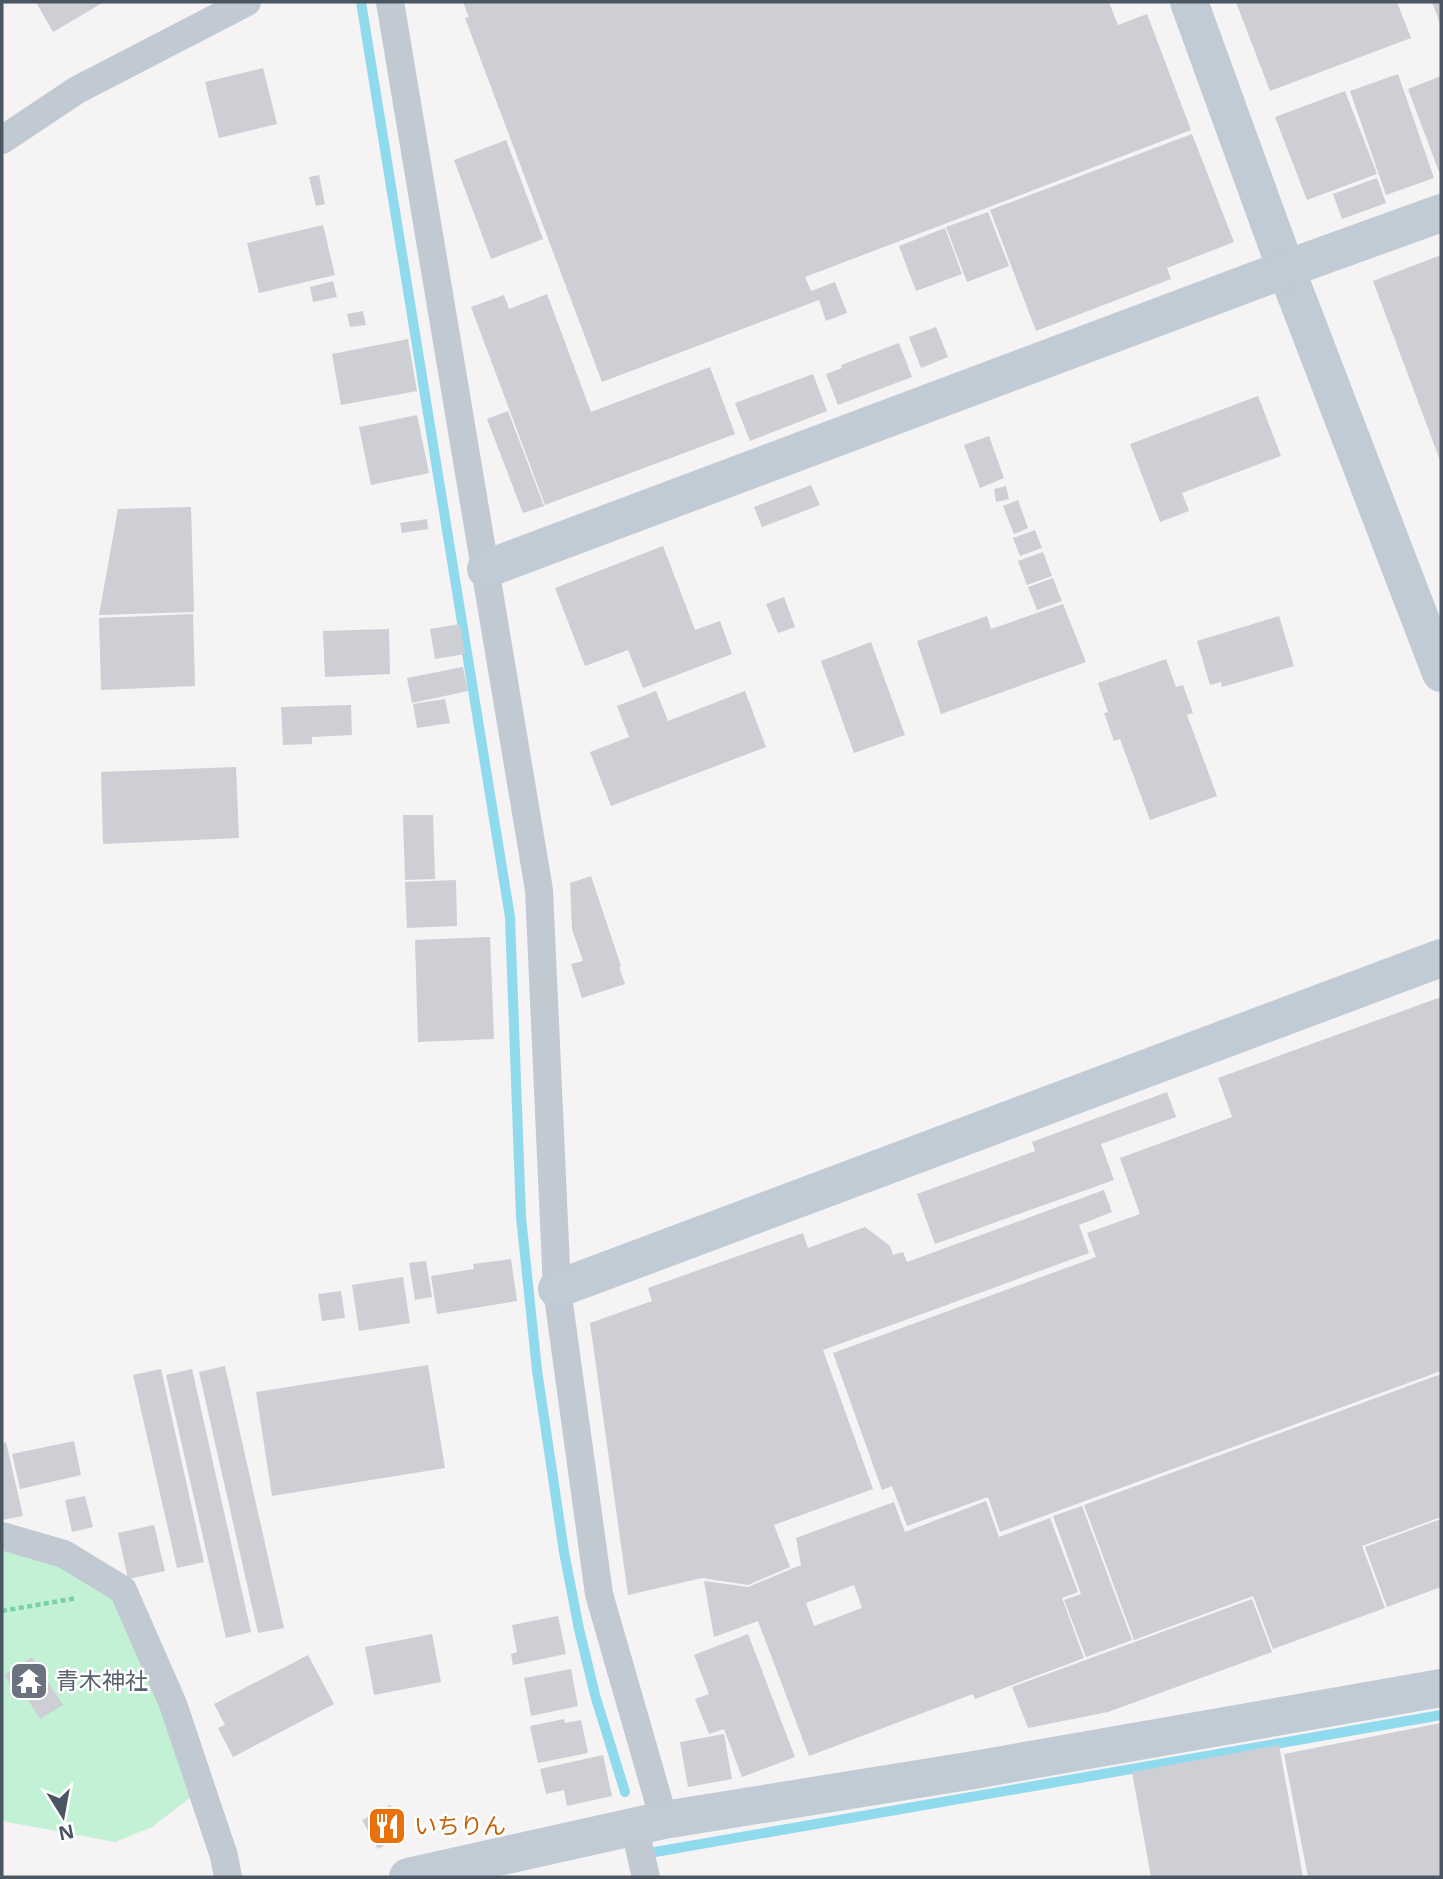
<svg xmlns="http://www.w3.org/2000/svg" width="1443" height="1879" font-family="'Open Sans','Noto Sans JP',sans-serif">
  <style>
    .green { fill: #c3f1d5 }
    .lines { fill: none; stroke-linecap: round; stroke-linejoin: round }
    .stream { stroke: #90daee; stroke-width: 10 }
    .building { fill: #cdcfd5; fill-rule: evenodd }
    .path { stroke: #7ad0a6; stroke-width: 4.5; stroke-dasharray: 5 3.5; stroke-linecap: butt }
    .street { stroke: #c1cad2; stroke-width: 28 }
    .secondary { stroke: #c1cbd6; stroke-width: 38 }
    .labels { text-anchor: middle; stroke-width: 5; stroke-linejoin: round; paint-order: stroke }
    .worship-label { font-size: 23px; fill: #5b616d; stroke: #fff; text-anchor: start }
    .food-label { font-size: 23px; fill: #c56008; stroke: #fff; text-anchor: start }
  </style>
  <rect width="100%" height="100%" fill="#f5f3f3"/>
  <polygon class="green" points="2,1547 67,1567 112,1594 166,1706 191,1797 152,1827 115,1842 2,1821"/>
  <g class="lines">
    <g class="stream">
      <polyline points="361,2 510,917 521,1217 537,1370 564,1552 579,1629 595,1695 625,1792"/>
      <polyline points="655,1852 1441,1715"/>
    </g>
  </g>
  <g class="building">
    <polygon points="36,2 104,2 53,32"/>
    <polygon points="463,2 1109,2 1118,25 1147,14 1191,130 805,277 811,291 835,282 847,313 826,321 819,300 602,382 465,18 469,17"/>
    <polygon points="1236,2 1397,2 1411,38 1270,91"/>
    <polygon points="1432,2 1441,2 1441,26"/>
    <polygon points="263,68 277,124 219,138 205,82"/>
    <polygon points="1398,74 1434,178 1386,195 1350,91"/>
    <polygon points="1441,76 1441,177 1408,89"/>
    <polygon points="1345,91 1377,174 1307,200 1275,117"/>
    <polygon points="1192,134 1234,242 1167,268 1171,279 1036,331 990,210"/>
    <polygon points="506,140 543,239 491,259 454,160"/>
    <polygon points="319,175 325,204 316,206 309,177"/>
    <polygon points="1377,178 1386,203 1342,219 1333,194"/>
    <polygon points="988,212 1009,266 967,282 946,227"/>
    <polygon points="323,225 335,275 259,293 247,243"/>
    <polygon points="945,228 962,274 916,291 899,246"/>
    <polygon points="1441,255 1441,463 1373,281"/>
    <polygon points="333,281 337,297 313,302 310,287"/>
    <polygon points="547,294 591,412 710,367 735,434 545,505 471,307 504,295 509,309"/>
    <polygon points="363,311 366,325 350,327 347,314"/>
    <polygon points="936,327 948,357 921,368 909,337"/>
    <polygon points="408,339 417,391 341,405 332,354"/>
    <polygon points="899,343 912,377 838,405 826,374 842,368 841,365"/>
    <polygon points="813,374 827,411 750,441 735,403"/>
    <polygon points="1258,396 1281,456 1182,493 1189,511 1160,522 1130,444"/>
    <polygon points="508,411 544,506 523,513 487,419"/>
    <polygon points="417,415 429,473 371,485 359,427"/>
    <polygon points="989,436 1004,478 980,488 964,445"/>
    <polygon points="811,485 820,505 762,527 754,507"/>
    <polygon points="1006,486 1009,499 996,502 994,489"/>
    <polygon points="1018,500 1028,528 1014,534 1003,506"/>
    <polygon points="191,507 194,612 99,615 118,509"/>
    <polygon points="427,519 428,529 402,533 400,523"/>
    <polygon points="1035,530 1042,548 1020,556 1013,538"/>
    <polygon points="663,546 695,630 720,621 732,654 643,688 628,650 585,666 555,588"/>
    <polygon points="1043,552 1052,576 1027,585 1018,561"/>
    <polygon points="1053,578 1062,601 1037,610 1028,587"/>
    <polygon points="784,597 795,627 778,633 766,604"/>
    <polygon points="1063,604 1086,662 941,714 917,641 987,616 991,629"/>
    <polygon points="193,614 195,686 101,690 99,618"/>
    <polygon points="1279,616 1294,666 1222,687 1221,682 1210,685 1197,641"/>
    <polygon points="460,624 465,654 435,659 430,629"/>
    <polygon points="389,629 390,674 325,677 323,631"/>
    <polygon points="871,642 905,735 854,753 821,661"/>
    <polygon points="1166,659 1176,687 1183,685 1193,713 1187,715 1217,796 1150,820 1120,739 1114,741 1104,713 1108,712 1098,683"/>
    <polygon points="463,667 468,691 412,703 407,678"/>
    <polygon points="656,691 668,721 745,691 766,747 611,806 590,752 629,737 617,706"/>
    <polygon points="445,699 450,723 417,728 413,704"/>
    <polygon points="351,705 352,735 312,737 312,744 283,745 281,707"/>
    <polygon points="236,767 239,838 103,844 101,772"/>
    <polygon points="403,815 433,815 435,879 405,880"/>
    <polygon points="591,876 621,966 619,967 625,984 582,998 571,964 583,961 572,929 570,883"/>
    <polygon points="456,880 457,926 407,928 405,882"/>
    <polygon points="490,937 494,1039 418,1042 415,940"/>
    <polygon points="1441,997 1441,1371 1000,1532 988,1497 907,1526 892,1486 882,1490 833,1353 1096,1257 1087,1233 1140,1214 1120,1158 1232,1117 1218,1078"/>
    <polygon points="1167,1092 1176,1117 1101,1144 1114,1180 935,1244 917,1194 1035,1151 1032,1142"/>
    <polygon points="1104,1190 1112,1212 1079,1225 1089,1253 823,1350 873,1489 774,1525 790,1567 748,1585 702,1578 628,1595 590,1323 652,1301 648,1288 803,1233 808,1248 865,1227 890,1246 893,1255 903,1252 907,1262"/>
    <polygon points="511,1259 517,1301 437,1314 431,1276 474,1269 473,1264"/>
    <polygon points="426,1261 432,1297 415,1300 409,1263"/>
    <polygon points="403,1277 410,1323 359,1331 352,1285"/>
    <polygon points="341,1291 345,1318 322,1321 318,1294"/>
    <polygon points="428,1365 445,1468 272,1496 256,1392"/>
    <polygon points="225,1366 284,1628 258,1633 199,1372"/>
    <polygon points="161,1369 204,1562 177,1568 133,1375"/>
    <polygon points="192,1369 251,1632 226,1638 166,1375"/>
    <polygon points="1441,1374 1441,1517 1362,1546 1385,1608 1273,1649 1253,1596 1134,1640 1084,1505"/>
    <polygon points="74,1441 81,1475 20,1489 12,1454"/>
    <polygon points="6,1442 23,1516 2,1520 2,1443"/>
    <polygon points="85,1496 93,1527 72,1532 65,1500"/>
    <path d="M986,1501L999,1537L1050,1518L1078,1592L1062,1598L1084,1658L975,1699L973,1694L809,1756L758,1621L714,1637L704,1581L748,1587L801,1565L796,1538L894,1502L905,1532ZM854,1585L862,1608L814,1626L806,1603Z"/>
    <polygon points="1082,1506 1132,1640 1086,1657 1064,1600 1081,1594 1053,1516"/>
    <polygon points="1441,1519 1441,1587 1387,1607 1365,1547"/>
    <polygon points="154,1525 165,1571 128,1579 118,1533"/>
    <polygon points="1252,1599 1272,1652 1108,1712 1028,1728 1012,1687"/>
    <polygon points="558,1616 566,1654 513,1665 511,1654 517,1652 512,1625"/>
    <polygon points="432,1634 441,1682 374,1695 365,1647"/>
    <polygon points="748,1634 795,1757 742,1777 724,1729 709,1734 695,1699 709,1694 694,1655"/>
    <polygon points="308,1655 334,1704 233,1757 218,1728 225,1725 214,1704"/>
    <polygon points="32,1657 63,1705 40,1719 25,1695 19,1699 4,1675"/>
    <polygon points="571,1669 578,1706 531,1716 524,1678"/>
    <polygon points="564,1719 565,1723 581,1720 588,1753 538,1763 530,1726"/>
    <polygon points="1441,1723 1441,1877 1308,1877 1284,1754"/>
    <polygon points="724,1734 732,1779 688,1787 680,1742"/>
    <polygon points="1279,1745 1303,1877 1151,1877 1132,1772"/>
    <polygon points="603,1755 612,1796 567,1806 564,1790 546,1794 540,1769"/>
    <polygon points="390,1805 406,1833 378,1849 362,1820"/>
  </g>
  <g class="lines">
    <polyline class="path" points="2,1611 77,1598"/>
    <g class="street">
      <polyline points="390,2 539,890 557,1289 599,1594 664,1820"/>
      <polyline points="2,140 77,90 247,2"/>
      <polyline points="2,1536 64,1554 123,1590 173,1704 224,1856 228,1877"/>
      <polyline points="634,1826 646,1877"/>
    </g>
    <g class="secondary">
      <polyline points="1189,2 1286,269 1441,673"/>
      <polyline points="486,569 1286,269 1441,213"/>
      <polyline points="557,1289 1441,958"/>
      <polyline points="408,1877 664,1820 974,1770 1441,1688"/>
    </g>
  </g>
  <defs>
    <symbol id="temple-square" viewBox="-11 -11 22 22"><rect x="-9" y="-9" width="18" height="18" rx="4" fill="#6b7280" stroke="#fff"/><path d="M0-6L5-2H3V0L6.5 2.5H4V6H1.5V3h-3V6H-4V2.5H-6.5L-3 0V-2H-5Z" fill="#fff"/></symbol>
    <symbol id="restaurant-square" viewBox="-11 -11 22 22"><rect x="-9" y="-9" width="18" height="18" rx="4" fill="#e8710a" stroke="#fff"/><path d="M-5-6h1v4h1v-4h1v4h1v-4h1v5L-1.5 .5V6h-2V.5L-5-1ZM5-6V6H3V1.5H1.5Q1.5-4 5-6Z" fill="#fff"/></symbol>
  </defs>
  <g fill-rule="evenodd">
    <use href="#temple-square" x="7" y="1659" width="44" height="44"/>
    <use href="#restaurant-square" x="365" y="1804" width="44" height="44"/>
  </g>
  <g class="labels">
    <g class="worship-label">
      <text x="56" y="1689">青木神社</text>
    </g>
    <g class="food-label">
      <text x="414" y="1834">いちりん</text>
    </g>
  </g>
  <rect width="1443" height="1879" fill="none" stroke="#4a5661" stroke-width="7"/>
  <g transform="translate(63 1816) rotate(169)" stroke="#ffffff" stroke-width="5" paint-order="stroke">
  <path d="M0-5L12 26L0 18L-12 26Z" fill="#4a5661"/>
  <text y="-10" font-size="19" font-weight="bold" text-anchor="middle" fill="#4a5661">N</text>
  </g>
</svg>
